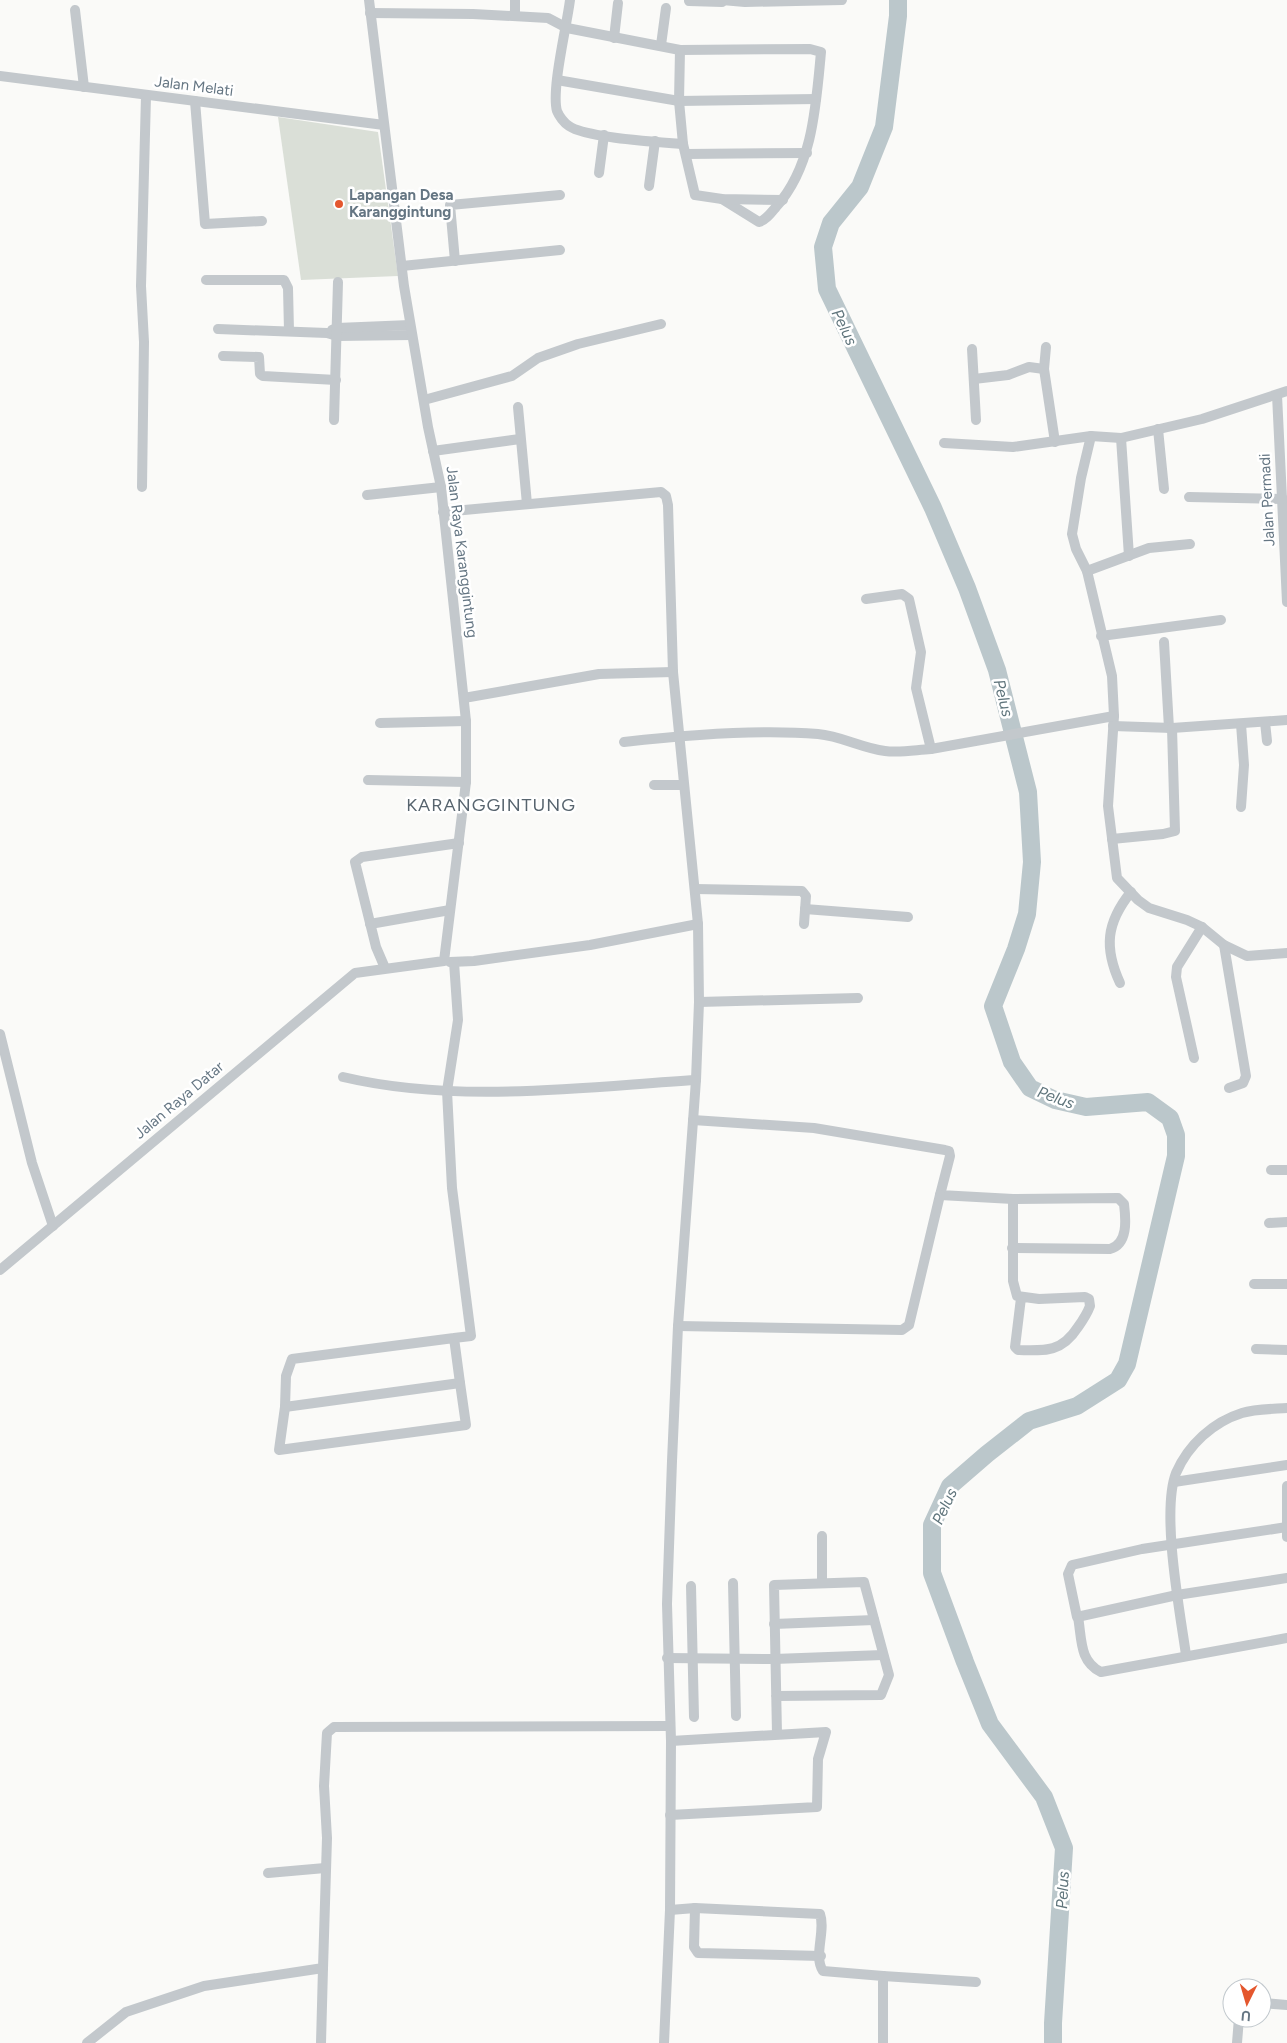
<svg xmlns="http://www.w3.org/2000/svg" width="1287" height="2043" font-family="Figtree,sans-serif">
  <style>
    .green { fill: #dadfd7 }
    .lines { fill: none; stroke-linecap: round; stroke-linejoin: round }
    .river { stroke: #bbc7cb; stroke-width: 18 }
    .minor { stroke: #c3c8cc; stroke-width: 10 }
    .poi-dot { fill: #e4572e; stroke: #fff; stroke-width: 2 }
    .labels { text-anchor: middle; stroke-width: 5; stroke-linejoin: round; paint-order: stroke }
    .street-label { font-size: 15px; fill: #657683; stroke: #fff }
    .poi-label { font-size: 15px; font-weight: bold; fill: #657683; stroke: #fff; text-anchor: start }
    .water-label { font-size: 16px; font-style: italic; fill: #60757c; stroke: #fff }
    .quarter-label { font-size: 18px; letter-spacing: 1px; fill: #57646e; stroke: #fff }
  </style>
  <rect width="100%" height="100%" fill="#fafaf8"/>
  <polygon class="green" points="278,117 378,132 398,276 301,280"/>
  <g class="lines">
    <polyline class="river" points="898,0 898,16 884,127 860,187 831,223 823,247 827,289 933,508 967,588 997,670 1028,792 1032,862 1027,914 1016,949 993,1006 1012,1062 1030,1088 1055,1100 1086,1107 1148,1102 1170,1118 1176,1135 1176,1156 1127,1364 1118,1380 1077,1406 1029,1421 987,1454 950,1486 932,1525 932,1573 965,1662 990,1724 1044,1797 1064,1848 1053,2023 1053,2043"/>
    <g class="minor">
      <path d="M570,0C567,25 551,90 557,111C559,116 564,123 569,126C586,138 659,142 683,144"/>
      <polyline points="722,0 745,2 842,0"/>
      <polyline points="689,1 722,2"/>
      <polyline points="75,10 84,87"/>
      <path d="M370,13L473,14L548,18L567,28L680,50L810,49L821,52C816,105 813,166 776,207C771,213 766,220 759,222L722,199"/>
      <polyline points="515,16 515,0"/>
      <polyline points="614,38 618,3"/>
      <polyline points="661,45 666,8"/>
      <polyline points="680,50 679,101 683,144 695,195 722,199 783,200"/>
      <polyline points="0,76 384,125"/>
      <polyline points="557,80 679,101 816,99"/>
      <polyline points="195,101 205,224 262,221"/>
      <polyline points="686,154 807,153"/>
      <polyline points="599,173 604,135"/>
      <polyline points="649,186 655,141"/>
      <polyline points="455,261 450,205 560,195"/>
      <polyline points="402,266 560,250"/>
      <polyline points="206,280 284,280 288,288 289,331"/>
      <polyline points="218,329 327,333 337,336 412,335"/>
      <polyline points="332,330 337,328 410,325"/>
      <polyline points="1046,347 1044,369 1055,442"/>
      <polyline points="972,349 976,420"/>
      <polyline points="223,356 259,357 260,374 263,376 336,380"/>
      <polyline points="974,379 1008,375 1029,367 1044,369"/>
      <polyline points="1277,395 1287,602"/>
      <polyline points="424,400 512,376 538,358 578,344 661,324"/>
      <polyline points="518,407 527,504"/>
      <polyline points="334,420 338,282"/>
      <polyline points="1158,429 1164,489"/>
      <polyline points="1091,436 1081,478 1072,534 1076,549 1087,571 1112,676 1114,716 1108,806 1117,878 1138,900 1149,908 1187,920 1202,927 1224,945 1247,956 1287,953"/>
      <polyline points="1121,438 1129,556"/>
      <polyline points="944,443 1013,447 1091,436 1121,438 1202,419 1287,391"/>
      <polyline points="433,451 520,439"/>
      <polyline points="142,487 144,342 141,286 146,96"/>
      <polyline points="367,495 441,487"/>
      <polyline points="1189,497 1283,499"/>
      <polyline points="443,512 661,492 666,496 668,505 673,672 698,924 699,1002 696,1080 678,1326 672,1461 667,1604 671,1741 670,1910 664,2043"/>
      <polyline points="1087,571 1149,548 1190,544"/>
      <polyline points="866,599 902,594 909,599 921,652 916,688 931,749"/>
      <polyline points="1101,636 1221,620"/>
      <polyline points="1164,642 1169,728"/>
      <polyline points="464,698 599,674 673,672"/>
      <polyline points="1265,722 1267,741"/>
      <polyline points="380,723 466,721"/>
      <polyline points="1113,726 1172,728 1287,720"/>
      <path d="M624,742C685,735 758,729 818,734C841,736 862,748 885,751C900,753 915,750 931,749L1114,716"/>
      <polyline points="368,780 466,782"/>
      <polyline points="654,785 683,785"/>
      <polyline points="1241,807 1244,765 1241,724"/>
      <polyline points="1112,839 1163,834 1175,831 1172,728"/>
      <polyline points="695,889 802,891 806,896 804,924"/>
      <polyline points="805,909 908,917"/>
      <polyline points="370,924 450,910"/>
      <polyline points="1224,945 1246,1076 1243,1083 1229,1088"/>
      <polyline points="450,962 474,961 590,945 698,924"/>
      <polyline points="454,962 458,1020 447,1091 452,1188 471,1336 454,1338 292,1359 286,1376 285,1407 460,1383 454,1338"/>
      <polyline points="385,968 376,947 355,862 362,857 459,843"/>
      <path d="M1120,983C1104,948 1106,923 1131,892"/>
      <polyline points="699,1002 858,998"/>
      <polyline points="0,1034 32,1163 53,1226"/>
      <polyline points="1194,1058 1176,977 1177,967 1202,927"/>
      <path d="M343,1077C457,1104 580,1087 696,1080"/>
      <path d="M693,1120L814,1128L945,1150L949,1151L950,1156L940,1195L1013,1199L1118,1198L1124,1204C1126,1220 1128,1244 1110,1249L1012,1248"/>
      <polyline points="1271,1170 1287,1170"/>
      <path d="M1013,1199V1281L1017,1296L1039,1299L1085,1297L1089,1299L1090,1306C1087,1314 1083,1320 1078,1327C1062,1352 1046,1351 1018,1350L1015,1347L1021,1298"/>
      <polyline points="1269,1223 1287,1222"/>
      <polyline points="0,1270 355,973 444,961 466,782 466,721 441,487 428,427 404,286 369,0"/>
      <polyline points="1254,1284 1287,1284"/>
      <polyline points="678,1326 902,1330 909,1325 940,1195"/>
      <polyline points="1256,1349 1287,1350"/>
      <polyline points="285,1407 279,1450 466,1425 460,1383"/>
      <polyline points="1174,1482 1287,1465"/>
      <polyline points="1287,1486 1287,1537"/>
      <polyline points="1287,1527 1142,1549 1072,1565 1068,1574 1077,1617 1177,1595 1287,1578"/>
      <polyline points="733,1583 736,1716"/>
      <polyline points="822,1583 822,1536"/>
      <polyline points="691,1586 694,1717"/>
      <path d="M1078,1617C1082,1639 1079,1661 1101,1672L1287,1638"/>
      <polyline points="774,1624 874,1620"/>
      <path d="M1186,1655C1180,1612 1161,1512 1176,1473C1188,1445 1213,1422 1242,1413C1255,1409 1273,1409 1287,1408"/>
      <polyline points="667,1658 774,1659 883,1655"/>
      <polyline points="776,1696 881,1695 889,1675 864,1582 774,1585 777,1734"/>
      <polyline points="670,1815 817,1807 818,1759 826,1732 671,1741"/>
      <polyline points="268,1873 325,1868"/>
      <polyline points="695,1908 694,1947 698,1953 821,1956"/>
      <path d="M670,1910L695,1908L820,1914C826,1931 813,1956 823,1971L883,1976V2043"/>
      <polyline points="883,1976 976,1982"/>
      <polyline points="1262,2003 1287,2005"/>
      <polyline points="87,2043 126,2012 204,1986 323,1968 327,1838 324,1786 327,1733 334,1727 669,1726"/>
      <polyline points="321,2043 323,1968"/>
      <polyline points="1237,2043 1239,2018"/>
    </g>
  </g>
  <circle class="poi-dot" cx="339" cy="204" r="5"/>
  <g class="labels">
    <g class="street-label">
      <text transform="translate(194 86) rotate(7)" y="5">Jalan Melati</text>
      <text transform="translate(1267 500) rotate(-93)" y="5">Jalan Permadi</text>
      <text transform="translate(462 552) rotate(83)" y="5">Jalan Raya Karanggintung</text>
      <text transform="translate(179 1100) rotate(-40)" y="5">Jalan Raya Datar</text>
    </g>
    <g class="poi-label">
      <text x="349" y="200">Lapangan Desa<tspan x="349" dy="17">Karanggintung</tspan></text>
    </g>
    <g class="water-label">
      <text transform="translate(845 327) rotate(64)" y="6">Pelus</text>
      <text transform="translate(1004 698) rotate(76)" y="6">Pelus</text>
      <text transform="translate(1056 1097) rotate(20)" y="6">Pelus</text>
      <text transform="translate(944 1506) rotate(-65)" y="6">Pelus</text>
      <text transform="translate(1062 1890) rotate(-87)" y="6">Pelus</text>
    </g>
    <g class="quarter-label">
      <text x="491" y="811">KARANGGINTUNG</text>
    </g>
  </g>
  <g transform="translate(1247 2003) rotate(185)"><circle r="24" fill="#ffffff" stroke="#c1c8cd"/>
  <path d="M0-4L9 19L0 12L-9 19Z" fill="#e4572e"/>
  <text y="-8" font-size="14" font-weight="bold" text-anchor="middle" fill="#657683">U</text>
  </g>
</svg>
